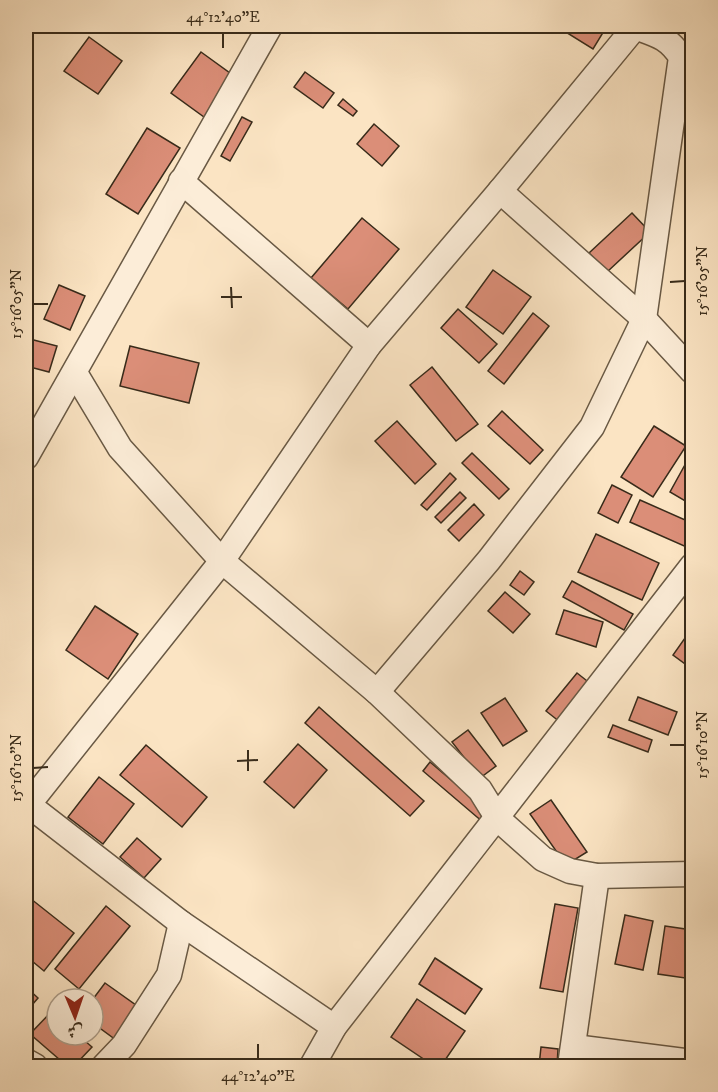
<svg xmlns="http://www.w3.org/2000/svg" width="718" height="1092" font-family="'IM FELL DW Pica',Amiri,serif">
  <style>
    .building { fill: #db8e78; stroke: #382b1a; stroke-width: 1.5 }
    .lines { fill: none; stroke-linecap: round; stroke-linejoin: round }
    .street-casing { stroke: #695944; stroke-width: 27 }
    .street { stroke: #fcedd8; stroke-width: 24 }
    .ticks { fill: none; stroke: #382b1a; stroke-width: 2 }
    .neatline { fill: none; stroke: #382b1a; stroke-width: 2 }
    .ticks-label { font-size: 15px; text-anchor: middle; fill: #382b1a }
  </style>
  <rect width="100%" height="100%" fill="#fbe4c3"/>
  <filter id="stains"><feTurbulence type="fractalNoise" baseFrequency=".00333" numOctaves="4"/><feColorMatrix values="0 0 0 0 .2 0 0 0 0 .09 0 0 0 0 .02 0 0 0 .5 -.17"/></filter>
  <radialGradient id="worn" r=".72"><stop offset=".6" stop-color="#630" stop-opacity="0"/><stop offset="1" stop-color="#630" stop-opacity=".3"/></radialGradient>
  <g class="building">
    <polygon points="556,26 607,26 593,49"/>
    <polygon points="89,37 122,61 98,94 64,71"/>
    <polygon points="201,52 234,76 204,117 171,93"/>
    <polygon points="305,72 334,93 323,108 294,87"/>
    <polygon points="343,99 357,111 353,116 338,105"/>
    <polygon points="242,117 252,122 230,161 221,156"/>
    <polygon points="374,124 399,146 382,166 357,144"/>
    <polygon points="147,128 180,148 138,214 106,194"/>
    <polygon points="632,213 650,232 607,272 589,253"/>
    <polygon points="362,218 399,249 348,309 311,278"/>
    <polygon points="493,270 531,297 503,334 466,307"/>
    <polygon points="59,285 85,296 70,330 44,319"/>
    <polygon points="458,309 497,344 479,363 441,328"/>
    <polygon points="533,313 549,326 504,384 488,371"/>
    <polygon points="26,338 57,346 49,372 26,366"/>
    <polygon points="130,346 199,363 189,403 120,386"/>
    <polygon points="432,367 478,424 456,441 410,385"/>
    <polygon points="502,411 543,450 530,464 488,426"/>
    <polygon points="397,421 436,464 415,484 375,441"/>
    <polygon points="654,426 686,446 653,497 621,477"/>
    <polygon points="692,452 692,505 670,492"/>
    <polygon points="472,453 509,489 499,499 462,463"/>
    <polygon points="450,473 456,479 427,510 421,505"/>
    <polygon points="612,485 632,495 618,523 598,513"/>
    <polygon points="460,492 466,498 441,523 435,517"/>
    <polygon points="640,500 692,523 692,544 691,549 630,522"/>
    <polygon points="474,504 484,515 459,541 448,530"/>
    <polygon points="596,534 659,563 642,600 578,572"/>
    <polygon points="520,571 534,582 524,595 510,585"/>
    <polygon points="572,581 633,614 624,630 563,597"/>
    <polygon points="505,592 530,614 513,633 488,611"/>
    <polygon points="95,606 138,634 108,679 66,650"/>
    <polygon points="564,610 603,622 596,647 556,634"/>
    <polygon points="692,628 692,669 673,655"/>
    <polygon points="577,673 591,684 560,722 546,711"/>
    <polygon points="638,697 677,712 668,735 629,720"/>
    <polygon points="505,698 527,731 503,746 481,713"/>
    <polygon points="319,707 424,801 410,816 305,723"/>
    <polygon points="613,725 652,740 648,752 608,737"/>
    <polygon points="468,730 496,766 480,778 452,742"/>
    <polygon points="298,744 327,770 294,808 264,782"/>
    <polygon points="146,745 207,797 182,827 120,775"/>
    <polygon points="430,762 491,814 484,823 423,771"/>
    <polygon points="99,777 134,804 103,844 68,817"/>
    <polygon points="551,800 587,852 566,865 530,814"/>
    <polygon points="137,838 161,859 144,878 120,857"/>
    <polygon points="26,895 74,933 44,971 26,956"/>
    <polygon points="555,904 578,908 563,992 540,988"/>
    <polygon points="106,906 130,926 79,989 55,969"/>
    <polygon points="625,915 653,921 643,970 615,964"/>
    <polygon points="665,926 692,930 692,979 658,974"/>
    <polygon points="435,958 482,989 465,1014 419,984"/>
    <polygon points="105,983 140,1008 116,1040 93,1023 93,999"/>
    <polygon points="26,987 38,998 26,1012"/>
    <polygon points="417,999 465,1031 441,1066 434,1066 391,1037"/>
    <polygon points="52,1011 57,1015 57,1035 78,1035 92,1047 74,1066 67,1066 30,1034"/>
    <polygon points="541,1047 558,1049 557,1066 539,1066"/>
    <polygon points="330,1059 400,1060 400,1066 329,1066"/>
  </g>
  <g class="lines">
    <defs>
      <g id="street">
        <polyline points="181,181 369,345"/>
        <polyline points="500,191 644,319 692,371"/>
        <polyline points="75,373 120,448 222,561 377,692 480,790 498,819 543,859 570,871 597,876 692,874"/>
        <polyline points="26,457 270,26"/>
        <path d="M377,692L489,560L592,427L644,319L681,57C668,37 657,35 635,27"/>
        <polyline points="26,803 181,923 334,1027"/>
        <polyline points="28,805 222,561 369,345 500,191 636,26"/>
        <polyline points="574,1047 692,1062"/>
        <polyline points="26,1061 35,1066"/>
        <polyline points="104,1066 124,1045 169,975 181,923"/>
        <polyline points="312,1066 334,1027 692,566"/>
        <polyline points="570,1066 597,876"/>
      </g>
    </defs>
    <use href="#street" class="street-casing"/>
    <use href="#street" class="street"/>
  </g>
  <path class="ticks" d="M223,33V48M670,282L685,281M231,287L232,308M221,297H242M33,304H48M670,745H685M248,750V771M237,761L258,760M33,768L48,767M258,1044V1059"/>
  <rect width="718" height="1092" fill="none" stroke="#fbe4c3" stroke-width="66"/>
  <g transform="translate(75 1017) rotate(178)"><circle r="28" fill="#fcedd8" stroke="#ae9f8c" stroke-width="1.5"/>
  <path d="M0-4.5L10 22L0 15L-10 22Z" fill="#8f2418"/>
  <text y="-9" font-size="16" font-weight="bold" text-anchor="middle" fill="#382b1a">ش</text>
  </g>
  <rect x="33" y="33" width="652" height="1026" class="neatline"/>
  <g class="ticks-label">
    <text x="223" y="22">44°12'40"E</text>
    <text transform="translate(702 281) rotate(-90)" y="5">15°16'05"N</text>
    <text transform="translate(16 304) rotate(-90)" y="5">15°16'05"N</text>
    <text transform="translate(702 745) rotate(-90)" y="5">15°16'10"N</text>
    <text transform="translate(16 768) rotate(-90)" y="5">15°16'10"N</text>
    <text x="258" y="1081">44°12'40"E</text>
  </g>
  <rect width="100%" height="100%" filter="url(#stains)"/>
  <rect width="100%" height="100%" fill="url(#worn)"/>
</svg>
